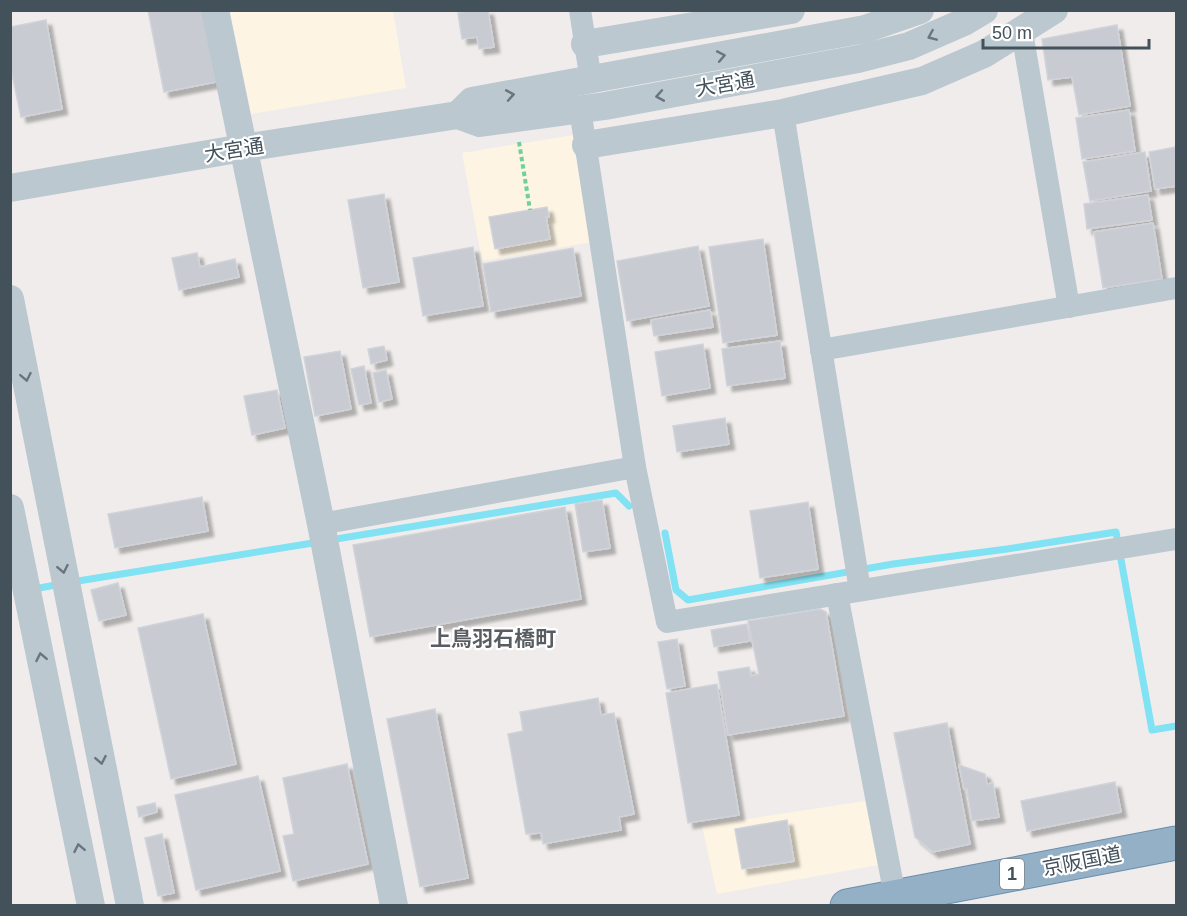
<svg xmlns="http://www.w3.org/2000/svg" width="1187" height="916" font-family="Helvetica,'Noto Sans JP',sans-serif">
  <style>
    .commercial { fill: #fdf4e3 }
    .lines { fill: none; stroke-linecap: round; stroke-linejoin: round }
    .stream { stroke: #80e2f2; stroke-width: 7 }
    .building { fill: #c8ccd2; stroke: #d0d3d9; stroke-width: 1.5; filter: url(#shadow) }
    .trunk-casing { stroke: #6b8eab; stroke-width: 35 }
    .path { stroke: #6cd299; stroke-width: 4; stroke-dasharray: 4.5 3; stroke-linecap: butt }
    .minor { stroke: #bbc8d0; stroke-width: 22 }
    .tertiary { stroke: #bbc8d0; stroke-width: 28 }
    .trunk { stroke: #94b0c7; stroke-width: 33 }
    .oneway { stroke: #67757e }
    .labels { text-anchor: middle; stroke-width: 4.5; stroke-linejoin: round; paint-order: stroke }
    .shield { fill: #fff; stroke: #7b858c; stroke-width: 1.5 }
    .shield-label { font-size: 18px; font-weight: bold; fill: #43515b }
    .street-label { font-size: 20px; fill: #43515b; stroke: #fff }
    .neighbourhood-label { font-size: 21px; font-weight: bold; fill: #595d62; stroke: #fff }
  </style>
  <defs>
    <filter id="shadow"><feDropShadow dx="5.5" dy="5.5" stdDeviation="1.5" flood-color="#0004"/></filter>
  </defs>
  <rect width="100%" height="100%" fill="#f0ecec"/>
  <g class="commercial">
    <polygon points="230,11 393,11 406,88 251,114"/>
    <polygon points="574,135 592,242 482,261 462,153"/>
    <polygon points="865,801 878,865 717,894 702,826"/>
  </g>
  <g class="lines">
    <g class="stream">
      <polyline points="665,533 676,590 688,600 893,564 1007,549 1116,532 1152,730 1176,726"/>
      <polyline points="330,540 616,493 629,506"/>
      <polyline points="72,582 319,542"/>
      <polyline points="34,589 61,584"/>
    </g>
  </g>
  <g class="building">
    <polygon points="148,10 202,10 216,82 164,92"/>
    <polygon points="474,10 488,10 494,47 479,49 477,37 462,39 458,13"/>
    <polygon points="46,20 62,109 21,117 10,65 10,27"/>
    <polygon points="1117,25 1130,106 1079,115 1072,77 1048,80 1042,39"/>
    <polygon points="1129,110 1135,151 1082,159 1076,118"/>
    <polygon points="1176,147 1176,186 1155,189 1149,152"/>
    <polygon points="1145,152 1151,191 1090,201 1083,162"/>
    <polygon points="384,194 399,282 363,288 348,200"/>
    <polygon points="1148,195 1152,220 1087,229 1084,204"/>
    <polygon points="547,207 549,217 546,217 550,239 495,249 489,217"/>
    <polygon points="1153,223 1162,279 1103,288 1094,232"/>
    <polygon points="763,239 777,335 723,343 709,247"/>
    <polygon points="698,246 709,306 627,321 617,261"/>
    <polygon points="473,247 483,306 423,316 413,258"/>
    <polygon points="573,248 581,296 491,312 483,264"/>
    <polygon points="197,253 200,267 235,259 239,277 179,290 172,258"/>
    <polygon points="710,310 713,327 654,336 651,320"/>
    <polygon points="780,341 785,378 727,386 722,349"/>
    <polygon points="703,344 710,388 662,396 655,352"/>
    <polygon points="384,346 387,360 371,364 368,349"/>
    <polygon points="340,351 351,409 315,416 304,357"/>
    <polygon points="364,366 371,403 359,405 351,369"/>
    <polygon points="386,370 392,399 379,402 373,373"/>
    <polygon points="277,390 285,428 252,435 244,396"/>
    <polygon points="725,418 729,444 677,452 673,426"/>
    <polygon points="202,497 208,531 115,548 108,514"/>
    <polygon points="602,500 610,548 583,552 575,504"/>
    <polygon points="808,502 818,569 760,578 750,511"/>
    <polygon points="565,507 581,599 370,637 353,545"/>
    <polygon points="118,583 126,615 99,621 91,590"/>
    <polygon points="820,609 826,612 844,716 728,735 718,672 749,667 751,676 759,674 748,621"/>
    <polygon points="203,614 236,764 171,779 138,628"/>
    <polygon points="747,624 750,641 714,647 711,630"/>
    <polygon points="677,639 685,686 667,689 658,642"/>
    <polygon points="717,684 739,815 688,823 666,693"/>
    <polygon points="598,698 601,715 614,713 634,814 619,817 621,830 543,844 541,833 526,834 508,734 523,731 520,712"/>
    <polygon points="435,709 468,878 420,887 387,719"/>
    <polygon points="947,723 970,844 933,852 915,837 894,733"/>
    <polygon points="347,764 368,864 293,881 283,836 294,834 283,778"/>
    <polygon points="959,765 985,774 987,784 993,783 999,817 972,821 967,789 964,789"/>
    <polygon points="258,776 280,871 196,890 175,795"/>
    <polygon points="1115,782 1121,812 1027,831 1021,801"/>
    <polygon points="155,803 157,812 139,817 137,807"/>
    <polygon points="787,820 794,861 742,869 735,829"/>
    <polygon points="162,834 174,893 158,896 145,838"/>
  </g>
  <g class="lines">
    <defs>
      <polyline id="trunk" points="847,906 1176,843"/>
    </defs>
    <use href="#trunk" class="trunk-casing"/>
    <polyline class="path" points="519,142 530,210"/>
    <g class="minor">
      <polyline points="580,10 591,81"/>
      <polyline points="1022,32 1069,307"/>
      <polyline points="580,109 635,467 667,622 1176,539"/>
      <polyline points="783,113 860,590"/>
      <polyline points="821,350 1176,288"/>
      <polyline points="321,524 635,467"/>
      <polyline points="837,594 895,896"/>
    </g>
    <g class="tertiary">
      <polyline points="215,10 321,524 394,906"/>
      <polyline points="585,44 791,10"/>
      <polyline points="458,115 472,101 865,29 920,10"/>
      <polyline points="586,145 783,113 922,81 984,54 1054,10"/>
      <polyline points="10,188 243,148 458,115 480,123 605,106 858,59 909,46 964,22 984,10"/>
      <polyline points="10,299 130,906"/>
      <polyline points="10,508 91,906"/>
    </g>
    <use href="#trunk" class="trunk"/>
  </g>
  <defs><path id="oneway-chevron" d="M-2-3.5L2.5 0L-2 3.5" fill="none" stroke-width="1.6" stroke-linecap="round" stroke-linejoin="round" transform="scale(1.5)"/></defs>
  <g class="oneway">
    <use href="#oneway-chevron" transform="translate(932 36) rotate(157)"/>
    <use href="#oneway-chevron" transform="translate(721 56) rotate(-11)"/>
    <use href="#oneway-chevron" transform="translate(510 95) rotate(-10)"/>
    <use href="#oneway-chevron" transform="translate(660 96) rotate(170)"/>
    <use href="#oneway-chevron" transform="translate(26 377) rotate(79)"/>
    <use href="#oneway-chevron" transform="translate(63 569) rotate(79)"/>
    <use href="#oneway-chevron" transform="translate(41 657) rotate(-101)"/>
    <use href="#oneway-chevron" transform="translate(101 760) rotate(79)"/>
    <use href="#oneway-chevron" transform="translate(79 848) rotate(-101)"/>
  </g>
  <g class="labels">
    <rect class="shield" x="1000" y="859" width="24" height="30" rx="4.5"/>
    <g class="shield-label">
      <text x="1012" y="880">1</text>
    </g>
    <g class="street-label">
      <text transform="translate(725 84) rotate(-10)" y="7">大宮通</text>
      <text transform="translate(234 150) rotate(-9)" y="7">大宮通</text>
      <text transform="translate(1082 861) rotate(-11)" y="7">京阪国道</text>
    </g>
    <g class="neighbourhood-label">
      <text x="493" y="646">上鳥羽石橋町</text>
    </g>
  </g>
  <rect width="1187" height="916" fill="none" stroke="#43515b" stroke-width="24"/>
  <path d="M983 39v9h166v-9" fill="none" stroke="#43515b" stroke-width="3"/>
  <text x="992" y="39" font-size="18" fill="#43515b" stroke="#ffffff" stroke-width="4.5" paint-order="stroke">50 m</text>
</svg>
